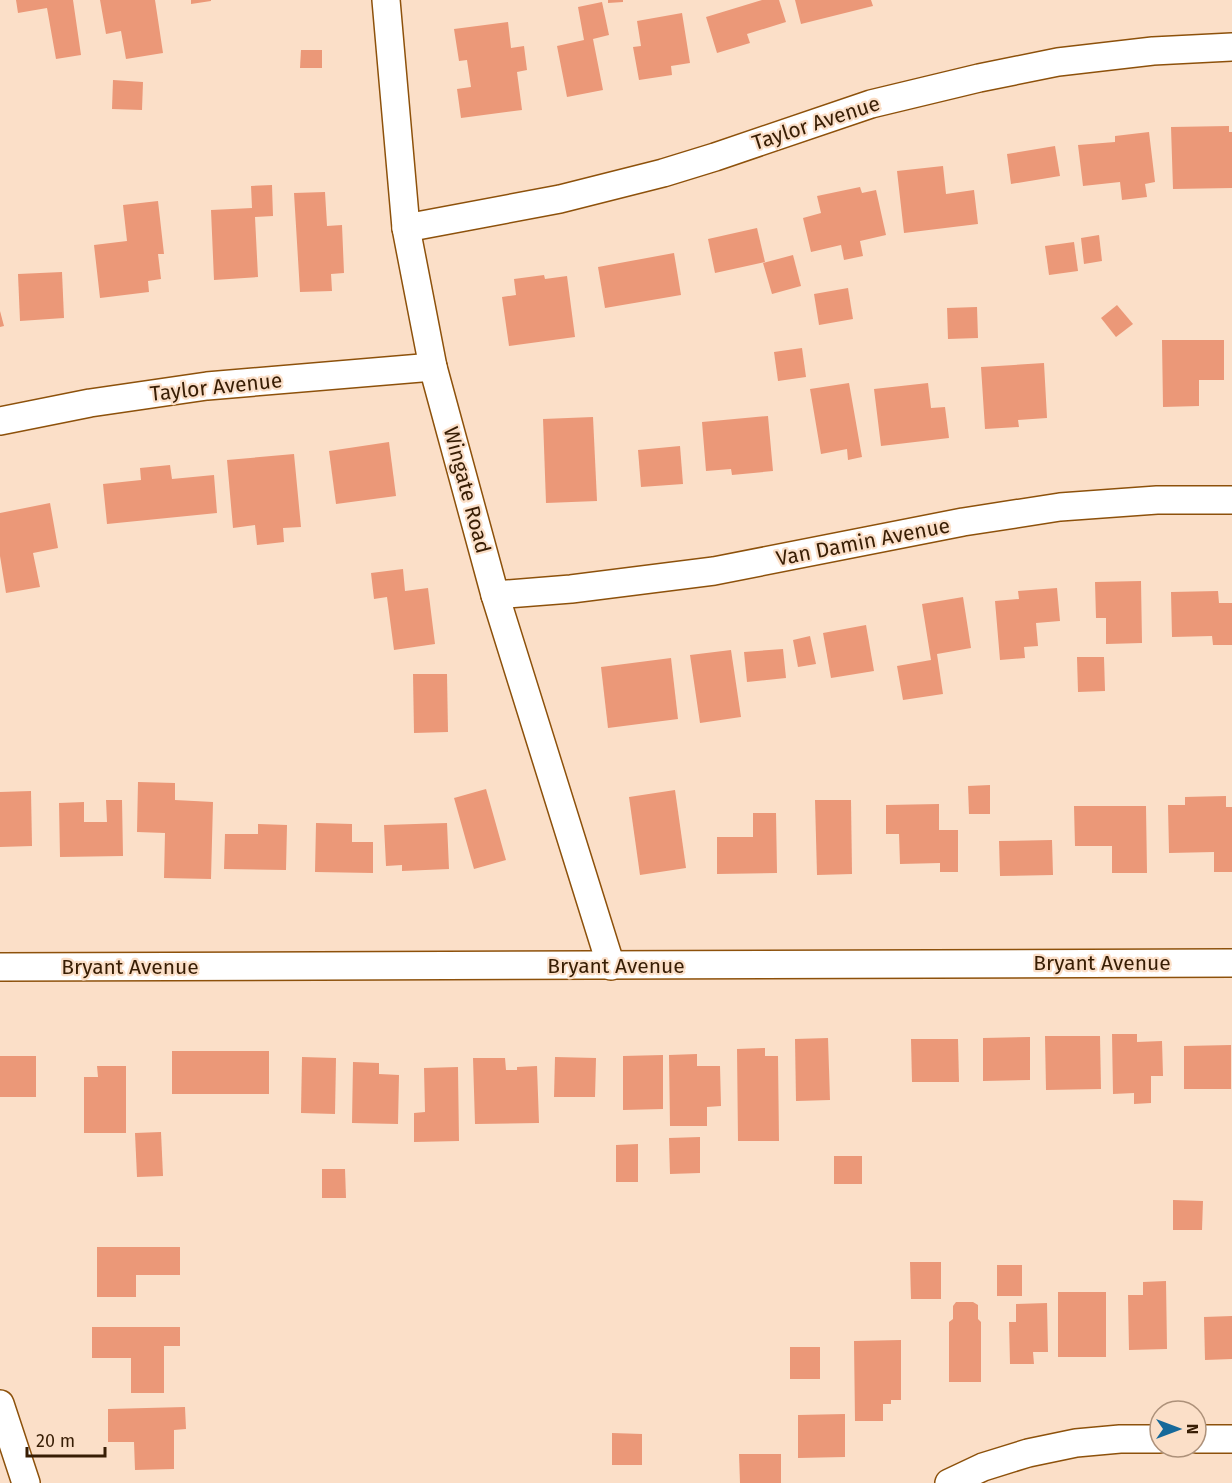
<svg xmlns="http://www.w3.org/2000/svg" width="1232" height="1483" font-family="'Fira Sans',sans-serif">
  <style>
    .building { fill: #eb9878 }
    .lines { fill: none; stroke-linecap: round; stroke-linejoin: round }
    .minor-casing { stroke: #8d510b; stroke-width: 30 }
    .minor { stroke: #fff; stroke-width: 27 }
    .labels { text-anchor: middle; stroke-width: 4.5; stroke-linejoin: round; paint-order: stroke }
    .street-label { font-size: 21px; fill: #371d04; stroke: #fbdfc8 }
  </style>
  <rect width="100%" height="100%" fill="#fbdfc8"/>
  <g class="building">
    <polygon points="16,0 73,0 81,55 56,59 47,8 18,13"/>
    <polygon points="100,0 155,0 163,53 126,59 121,31 106,34"/>
    <polygon points="191,0 211,0 211,1 191,4"/>
    <polygon points="608,0 623,0 623,2 608,3"/>
    <polygon points="762,0 779,0 786,22 747,34 750,43 717,53 706,17"/>
    <polygon points="795,0 871,0 873,6 801,24"/>
    <polygon points="602,2 609,35 593,39 603,90 567,97 557,46 584,40 578,7"/>
    <polygon points="682,13 690,63 671,66 672,75 639,80 633,47 641,46 637,21"/>
    <polygon points="508,22 511,48 524,46 527,70 517,72 522,110 461,118 457,89 471,87 467,60 459,61 454,29"/>
    <polygon points="301,50 322,50 322,68 300,68"/>
    <polygon points="113,80 143,82 142,110 112,109"/>
    <polygon points="1229,126 1229,132 1232,132 1232,188 1173,189 1171,127"/>
    <polygon points="1149,132 1155,182 1145,184 1147,197 1122,200 1120,182 1083,186 1078,145 1115,142 1115,136"/>
    <polygon points="1055,146 1060,176 1011,184 1007,154"/>
    <polygon points="943,166 946,194 974,190 978,224 904,233 897,171"/>
    <polygon points="272,185 273,216 255,217 258,277 214,280 211,210 252,208 251,186"/>
    <polygon points="860,187 862,193 876,190 886,235 860,241 863,256 844,260 841,245 811,252 803,218 821,213 817,196"/>
    <polygon points="325,192 327,226 342,225 344,273 331,274 332,291 300,292 294,193"/>
    <polygon points="158,201 164,254 158,254 161,279 148,281 149,292 100,298 94,245 127,241 123,205"/>
    <polygon points="757,228 765,262 715,273 708,239"/>
    <polygon points="1099,235 1102,261 1084,264 1081,238"/>
    <polygon points="1074,242 1078,271 1049,275 1045,246"/>
    <polygon points="674,253 681,295 605,308 598,267"/>
    <polygon points="793,255 801,286 772,294 763,263"/>
    <polygon points="62,272 64,318 20,321 18,274"/>
    <polygon points="544,275 545,279 567,276 575,337 509,346 502,297 516,295 514,279"/>
    <polygon points="848,288 853,319 819,325 814,294"/>
    <polygon points="1117,305 1133,324 1116,337 1101,318"/>
    <polygon points="977,307 978,338 948,339 947,308"/>
    <polygon points="0,311 4,326 0,327"/>
    <polygon points="1162,340 1224,340 1224,380 1199,380 1199,406 1163,407"/>
    <polygon points="802,348 806,377 778,381 774,352"/>
    <polygon points="1044,363 1047,418 1018,420 1019,427 985,429 981,367"/>
    <polygon points="849,383 862,457 848,460 847,449 821,454 810,389"/>
    <polygon points="928,383 931,408 945,407 949,438 881,446 874,389"/>
    <polygon points="768,416 773,471 732,475 731,469 706,471 702,422"/>
    <polygon points="593,417 597,501 546,503 543,419"/>
    <polygon points="389,442 396,496 336,504 329,451"/>
    <polygon points="680,446 683,484 641,487 638,450"/>
    <polygon points="294,454 301,527 283,528 284,542 257,545 255,525 233,528 227,460"/>
    <polygon points="170,465 172,479 214,475 217,513 107,524 103,484 141,480 140,468"/>
    <polygon points="50,503 58,548 33,553 40,587 6,593 0,556 0,513"/>
    <polygon points="403,569 405,591 428,588 435,644 394,650 387,597 374,599 371,573"/>
    <polygon points="1141,581 1142,643 1106,644 1106,618 1096,618 1095,582"/>
    <polygon points="1057,588 1060,621 1036,623 1038,646 1024,647 1025,658 1000,660 995,601 1019,599 1018,591"/>
    <polygon points="1218,591 1219,603 1232,603 1232,645 1213,645 1212,636 1172,637 1171,592"/>
    <polygon points="963,597 971,648 937,654 943,694 903,700 897,666 931,660 922,604"/>
    <polygon points="866,625 874,671 831,678 823,633"/>
    <polygon points="810,636 816,664 798,667 793,640"/>
    <polygon points="783,649 786,678 747,682 744,652"/>
    <polygon points="731,650 741,717 700,723 690,655"/>
    <polygon points="1077,657 1104,657 1105,691 1078,692"/>
    <polygon points="671,658 678,719 608,728 601,667"/>
    <polygon points="413,674 447,674 448,732 414,733"/>
    <polygon points="138,782 175,783 175,800 213,802 211,879 164,878 165,833 137,832"/>
    <polygon points="990,785 990,814 969,814 968,786"/>
    <polygon points="486,789 506,860 474,869 454,798"/>
    <polygon points="675,790 686,868 640,875 629,797"/>
    <polygon points="31,791 32,846 0,847 0,792"/>
    <polygon points="1226,796 1226,807 1232,807 1232,872 1214,872 1214,852 1169,853 1168,805 1185,805 1185,797"/>
    <polygon points="106,800 122,800 123,856 60,857 59,803 84,802 84,822 107,822"/>
    <polygon points="815,800 851,800 852,874 817,875"/>
    <polygon points="939,804 939,830 958,830 958,872 940,872 940,863 900,864 899,834 886,834 886,805"/>
    <polygon points="1074,806 1146,806 1147,873 1112,873 1112,846 1075,846"/>
    <polygon points="753,813 776,813 777,873 717,874 717,837 753,837"/>
    <polygon points="316,823 352,824 352,842 373,842 373,873 315,872"/>
    <polygon points="447,823 449,869 402,871 402,865 386,866 384,825"/>
    <polygon points="258,824 287,825 286,870 224,869 225,834 258,834"/>
    <polygon points="1052,840 1053,875 1000,876 999,841"/>
    <polygon points="1112,1034 1137,1034 1137,1042 1162,1041 1163,1076 1151,1076 1151,1103 1134,1104 1134,1093 1113,1094"/>
    <polygon points="1045,1036 1100,1036 1101,1089 1046,1090"/>
    <polygon points="1030,1037 1030,1080 983,1081 983,1038"/>
    <polygon points="828,1038 830,1100 796,1101 795,1039"/>
    <polygon points="911,1039 958,1039 959,1082 912,1082"/>
    <polygon points="1231,1045 1231,1089 1184,1089 1184,1046"/>
    <polygon points="765,1048 765,1056 778,1056 779,1141 738,1141 737,1049"/>
    <rect x="172" y="1051" width="97" height="43"/>
    <polygon points="697,1054 697,1066 720,1066 721,1106 707,1107 707,1126 670,1126 669,1055"/>
    <polygon points="663,1055 663,1109 623,1110 623,1056"/>
    <rect x="0" y="1056" width="36" height="41"/>
    <polygon points="302,1057 336,1058 335,1114 301,1113"/>
    <polygon points="555,1057 596,1058 595,1097 554,1097"/>
    <polygon points="473,1058 505,1058 506,1070 517,1070 517,1067 537,1066 539,1123 475,1124"/>
    <polygon points="353,1062 379,1063 379,1074 399,1075 398,1124 352,1123"/>
    <polygon points="97,1066 126,1066 126,1133 84,1133 84,1077 98,1077"/>
    <polygon points="458,1067 459,1141 414,1142 414,1113 425,1112 424,1068"/>
    <polygon points="161,1132 163,1176 137,1177 135,1133"/>
    <polygon points="700,1137 700,1173 670,1174 669,1138"/>
    <polygon points="638,1144 638,1182 616,1182 616,1145"/>
    <rect x="834" y="1156" width="28" height="28"/>
    <polygon points="322,1169 345,1169 346,1198 322,1198"/>
    <polygon points="1173,1200 1203,1201 1202,1230 1173,1230"/>
    <polygon points="97,1247 180,1247 180,1275 136,1275 136,1297 97,1297"/>
    <polygon points="910,1262 941,1262 941,1299 911,1299"/>
    <rect x="997" y="1265" width="25" height="31"/>
    <polygon points="1166,1281 1167,1349 1129,1350 1128,1295 1143,1295 1143,1282"/>
    <rect x="1058" y="1292" width="48" height="65"/>
    <polygon points="956,1302 973,1302 978,1305 978,1319 981,1322 981,1382 949,1382 949,1322 953,1319 953,1306"/>
    <polygon points="1047,1303 1048,1352 1033,1352 1034,1364 1010,1364 1009,1322 1016,1322 1016,1304"/>
    <polygon points="1232,1316 1232,1359 1205,1360 1204,1317"/>
    <polygon points="92,1327 180,1327 180,1346 164,1346 164,1393 131,1393 131,1358 92,1358"/>
    <polygon points="901,1340 901,1400 891,1400 891,1404 883,1404 883,1421 855,1421 854,1341"/>
    <rect x="790" y="1347" width="30" height="32"/>
    <polygon points="185,1407 186,1429 174,1430 174,1469 135,1470 134,1442 108,1442 108,1409"/>
    <polygon points="845,1414 845,1457 798,1458 798,1415"/>
    <polygon points="612,1433 642,1434 642,1465 612,1465"/>
    <polygon points="739,1454 781,1454 781,1483 740,1483"/>
  </g>
  <g class="lines">
    <defs>
      <g id="minor">
        <polyline points="386,0 406,228 433,367 495,595 611,966"/>
        <polyline points="406,228 560,199 663,173 715,157 871,104 979,78 1058,62 1153,51 1232,47"/>
        <polyline points="0,421 90,403 207,386 433,367"/>
        <polyline points="495,595 571,589 714,571 963,522 1060,507 1157,500 1232,500"/>
        <polyline points="0,967 1232,963"/>
        <polyline points="0,1404 26,1483"/>
        <polyline points="1196,1439 1232,1439"/>
        <polyline points="949,1483 983,1467 1028,1453 1076,1443 1120,1439 1160,1439"/>
      </g>
    </defs>
    <use href="#minor" class="minor-casing"/>
    <use href="#minor" class="minor"/>
  </g>
  <g class="labels">
    <g class="street-label">
      <text transform="translate(816 123) rotate(-18)" y="7">Taylor Avenue</text>
      <text transform="translate(216 387) rotate(-6)" y="7">Taylor Avenue</text>
      <text transform="translate(467 490) rotate(75)" y="7">Wingate Road</text>
      <text transform="translate(863 542) rotate(-11)" y="7">Van Damin Avenue</text>
      <text x="1102" y="970">Bryant Avenue</text>
      <text x="616" y="973">Bryant Avenue</text>
      <text x="130" y="974">Bryant Avenue</text>
    </g>
  </g>
  <g transform="translate(1178 1429) rotate(90)"><circle r="28" fill="#fbdfc8" stroke="#ad917a" stroke-width="1.5"/>
  <path d="M0-4.5L10 22L0 15L-10 22Z" fill="#16699a"/>
  <text y="-9" font-size="16" font-weight="bold" text-anchor="middle" fill="#371d04">N</text>
  </g>
  <path d="M27 1447v9h78v-9" fill="none" stroke="#371d04" stroke-width="3"/>
  <text x="36" y="1447" font-size="18" fill="#371d04" stroke="#fbdfc8" stroke-width="4.5" paint-order="stroke">20 m</text>
</svg>
